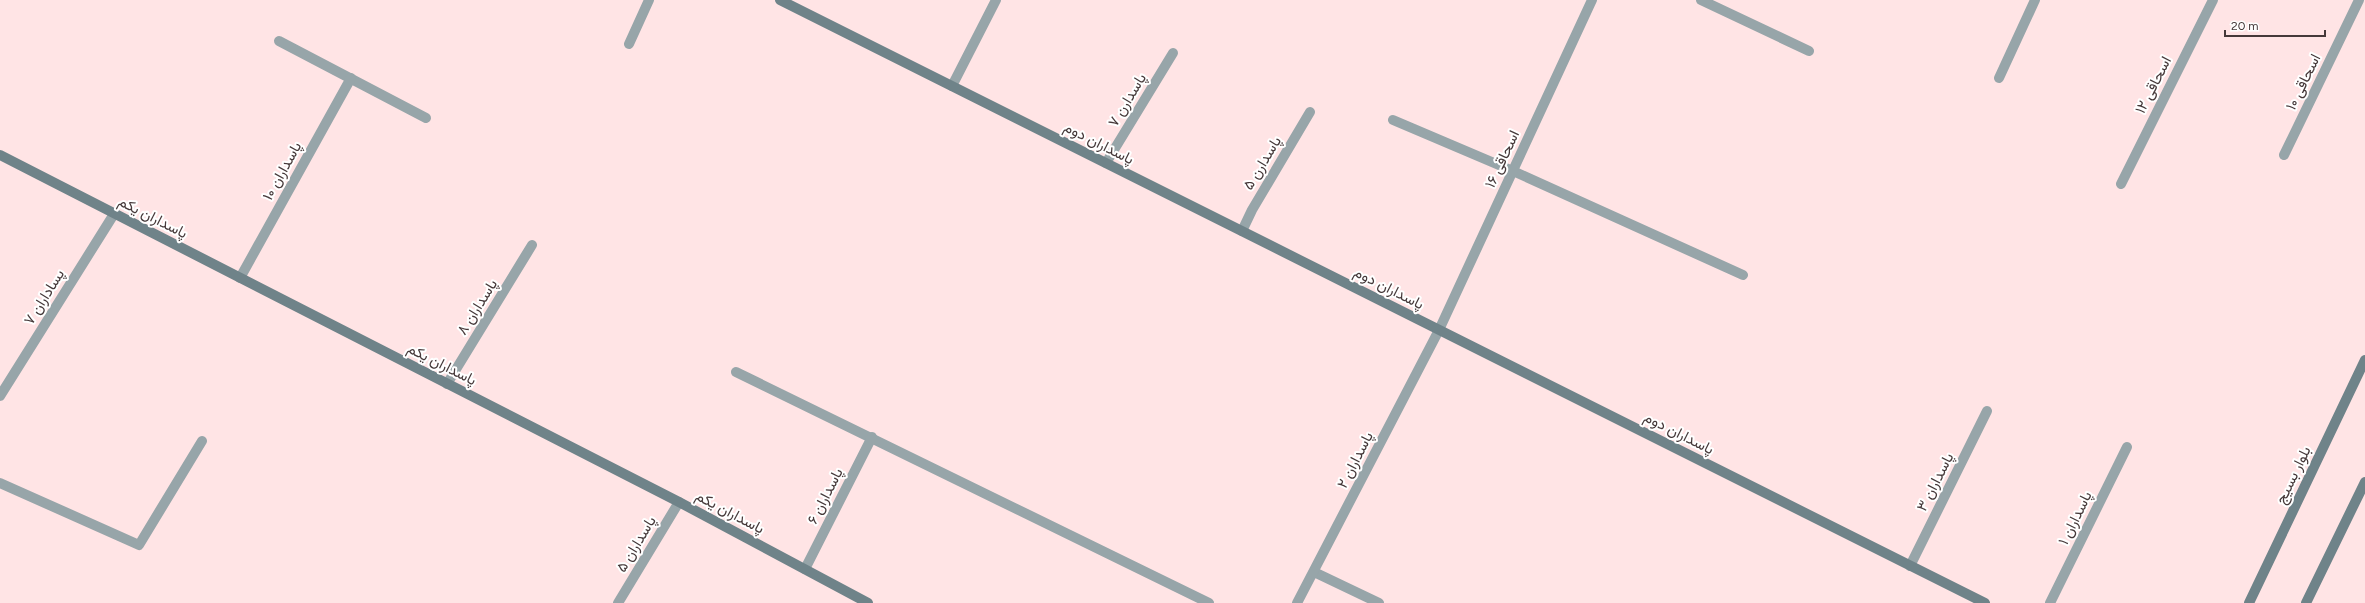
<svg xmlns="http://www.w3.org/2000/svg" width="2365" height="603" font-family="Figtree,Vazirmatn,sans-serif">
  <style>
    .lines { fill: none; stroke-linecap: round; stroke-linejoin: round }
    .street { stroke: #97a5a9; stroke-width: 10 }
    .secondary { stroke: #6f8389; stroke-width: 10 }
    .labels { text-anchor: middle; stroke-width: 4; stroke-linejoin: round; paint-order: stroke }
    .street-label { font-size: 15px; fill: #453839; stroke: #fff }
  </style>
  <rect width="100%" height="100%" fill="#ffe4e5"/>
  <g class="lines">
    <g class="street">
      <polyline points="1701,0 1809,51"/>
      <polyline points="279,41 426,118"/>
      <polyline points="629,44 649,0"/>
      <polyline points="1999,78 2035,0"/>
      <polyline points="952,86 996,0"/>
      <polyline points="1393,120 1513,171 1743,275"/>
      <polyline points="2284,155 2359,0"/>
      <polyline points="1106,163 1173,53"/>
      <polyline points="2121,184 2213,0"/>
      <polyline points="1242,231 1252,210 1310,112"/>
      <polyline points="240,278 351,78"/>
      <polyline points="736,372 1209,603"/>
      <polyline points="447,384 532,245"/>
      <polyline points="0,396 114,214"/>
      <polyline points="0,483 139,545 202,441"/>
      <polyline points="1910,566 1987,411"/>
      <polyline points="805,569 872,437"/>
      <polyline points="1314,572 1379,603"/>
      <polyline points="618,603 679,502"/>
      <polyline points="1297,603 1439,330 1592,0"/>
      <polyline points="2050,603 2127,447"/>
    </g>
    <g class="secondary">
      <polyline points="780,0 1985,603"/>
      <polyline points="0,155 679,502 868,603"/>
      <polyline points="2249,603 2365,360"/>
      <polyline points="2306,603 2365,482"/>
    </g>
  </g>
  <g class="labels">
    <g class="street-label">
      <text transform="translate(2303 82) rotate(-64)" y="5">اسحاقی ۱۰</text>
      <text transform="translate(2153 85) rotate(-63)" y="5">اسحاقی ۱۲</text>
      <text transform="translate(1127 100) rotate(-59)" y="5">پاسدارن ۷</text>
      <text transform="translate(1099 143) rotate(27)" y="5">پاسداران دوم</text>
      <text transform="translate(1502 159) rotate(-65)" y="5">اسحاقی ۱۶</text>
      <text transform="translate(1262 163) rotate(-59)" y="5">پاسدارن ۵</text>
      <text transform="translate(282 171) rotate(-61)" y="5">پاسداران ۱۰</text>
      <text transform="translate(153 217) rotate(27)" y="5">پاسداران یکم</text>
      <text transform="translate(1389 288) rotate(27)" y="5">پاسداران دوم</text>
      <text transform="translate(44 297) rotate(-58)" y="5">پساداران ۷</text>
      <text transform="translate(477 307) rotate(-58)" y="5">پاسداران ۸</text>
      <text transform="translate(442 364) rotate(27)" y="5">پاسداران یکم</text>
      <text transform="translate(1679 433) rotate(27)" y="5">پاسداران دوم</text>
      <text transform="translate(1355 460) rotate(-63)" y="5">پاسداران ۲</text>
      <text transform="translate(2293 475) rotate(-64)" y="5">بلوار بسیج</text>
      <text transform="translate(1935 482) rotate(-63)" y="5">پاسداران ۳</text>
      <text transform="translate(825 496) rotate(-63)" y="5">پاسداران ۶</text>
      <text transform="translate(730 512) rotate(28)" y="5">پاسداران یکم</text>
      <text transform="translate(2075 518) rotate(-64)" y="5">پاسداران ۱</text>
      <text transform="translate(636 544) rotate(-59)" y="5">پاسداران ۵</text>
    </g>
  </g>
  <path d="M2225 30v6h100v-6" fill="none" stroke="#453839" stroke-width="2"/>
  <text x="2231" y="30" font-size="12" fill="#453839" stroke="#ffffff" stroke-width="3" paint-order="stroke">20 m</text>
</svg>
